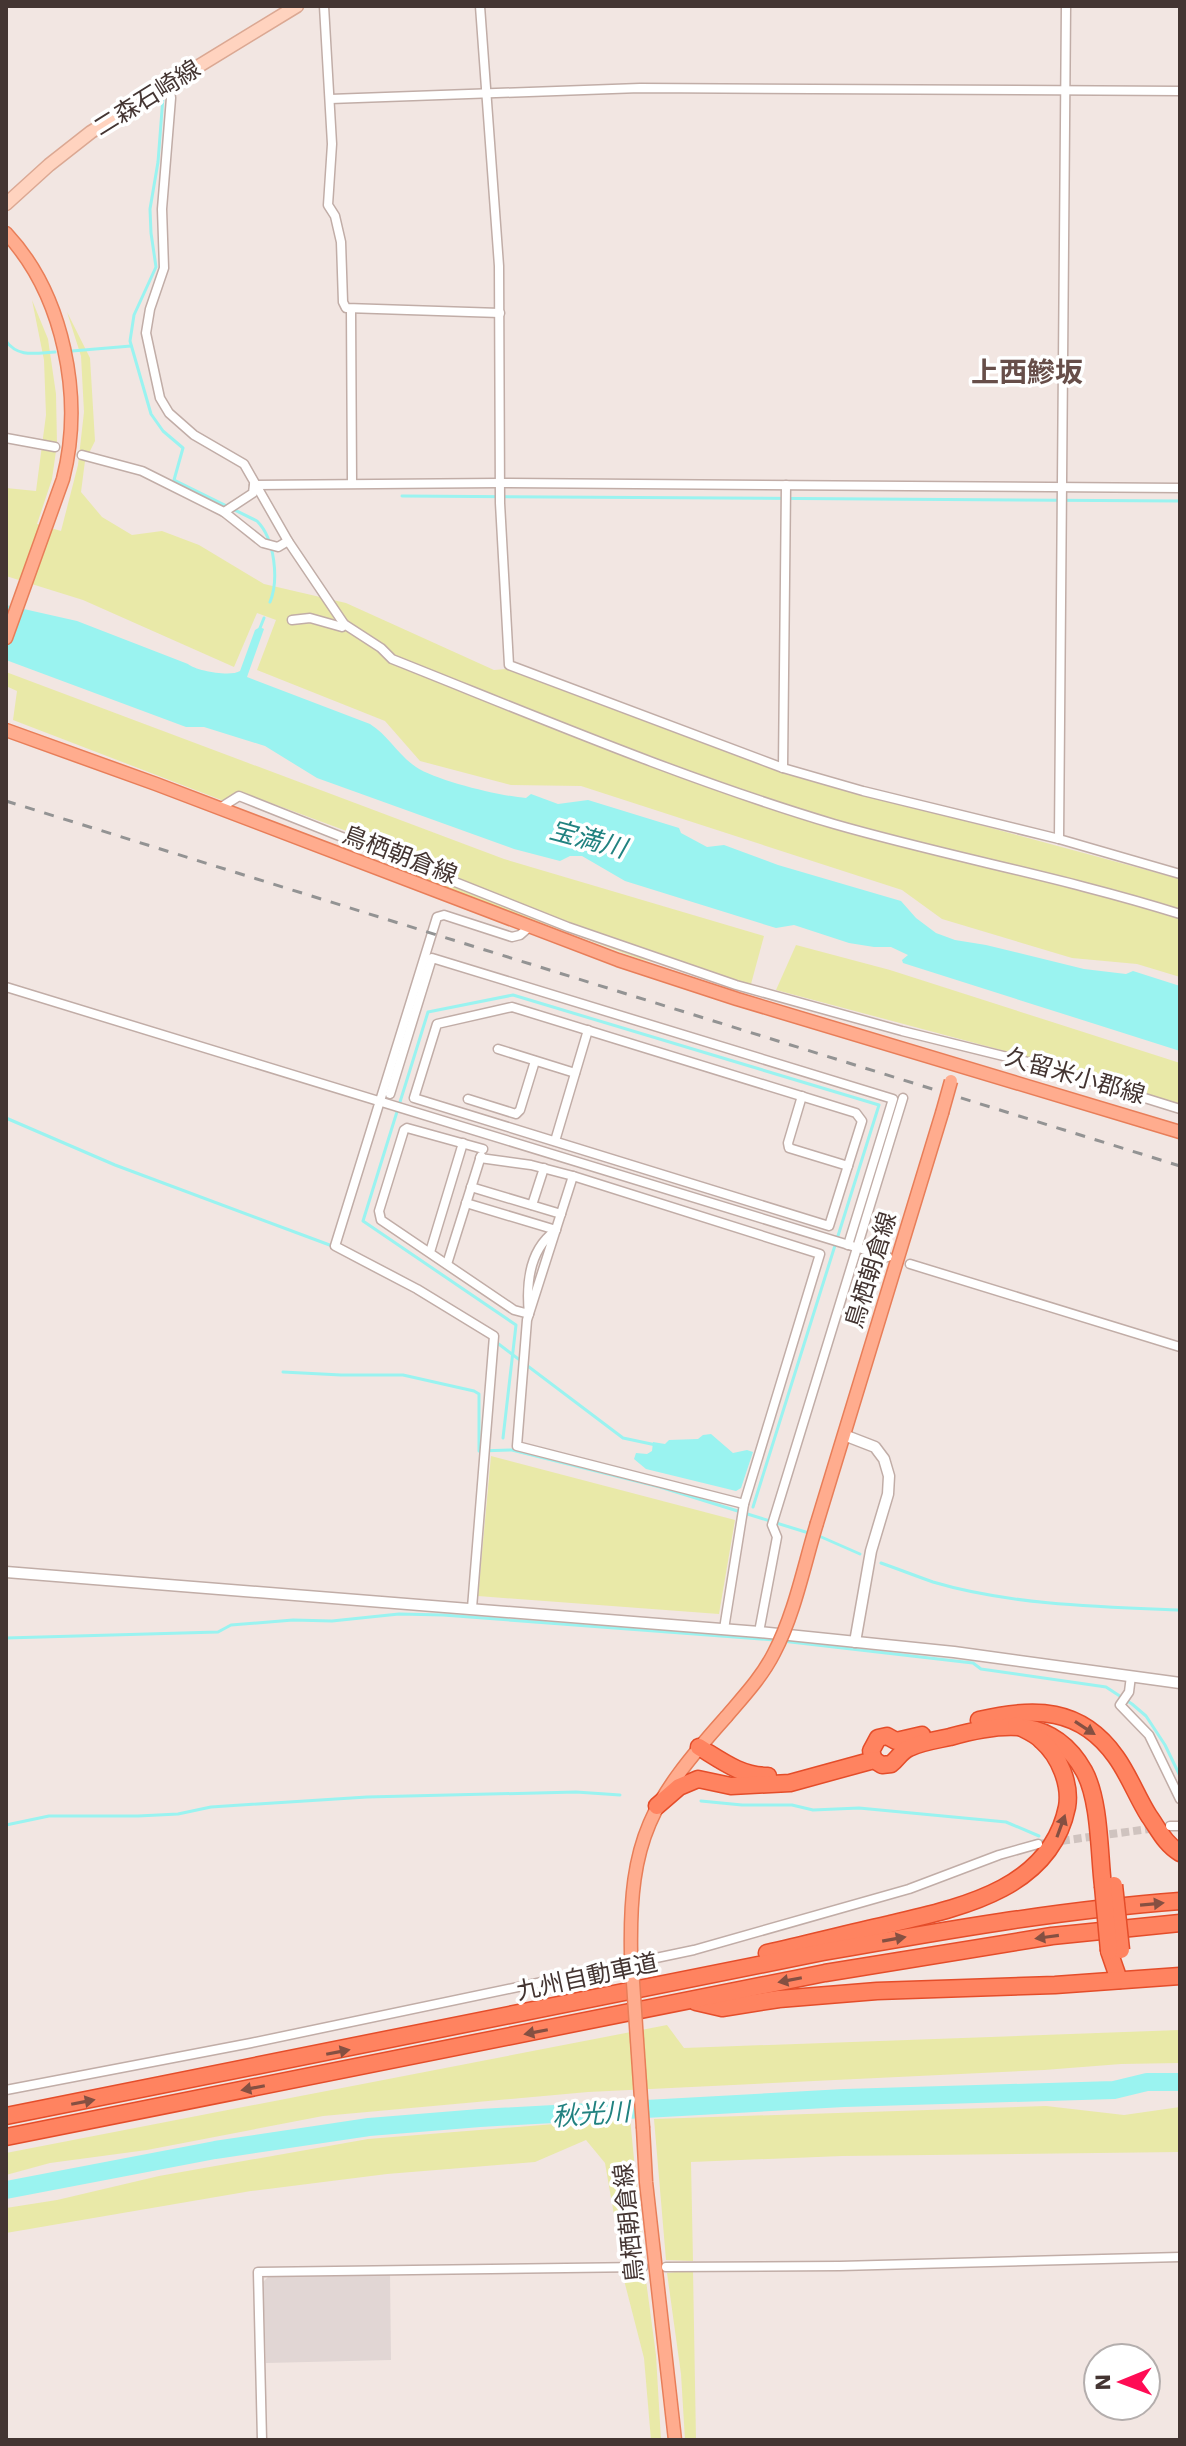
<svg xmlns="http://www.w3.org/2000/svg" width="1186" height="2446" font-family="'Work Sans','Noto Sans JP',sans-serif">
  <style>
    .industrial { fill: #e1d6d4 }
    .green { fill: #e9e9a8 }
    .water { fill: #9af3f0 }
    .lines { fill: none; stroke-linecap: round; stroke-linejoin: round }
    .stream { stroke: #9af3f0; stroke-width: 3 }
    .river { stroke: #9af3f0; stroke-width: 18 }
    .minor-tunnel { stroke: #cfc3bf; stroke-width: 8; stroke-dasharray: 8 4; stroke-linecap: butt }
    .minor-casing { stroke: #c1ada7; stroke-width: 11 }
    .tertiary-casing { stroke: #c1ada7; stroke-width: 13 }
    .secondary-casing { stroke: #dba893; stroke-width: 15 }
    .primary-casing { stroke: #e87e59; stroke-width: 15 }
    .motorway-casing { stroke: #e44d2a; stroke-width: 19 }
    .minor { stroke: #fff; stroke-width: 8 }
    .tertiary { stroke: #fff; stroke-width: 10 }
    .secondary { stroke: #ffd3bf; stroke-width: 12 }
    .primary { stroke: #ffac8e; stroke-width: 12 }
    .motorway { stroke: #ff8360; stroke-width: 16 }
    .rail { stroke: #939393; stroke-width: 3; stroke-dasharray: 10 10; stroke-linecap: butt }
    .primary-bridge-casing { stroke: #e87e59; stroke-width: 15; stroke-linecap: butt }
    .motorway-bridge-casing { stroke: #e44d2a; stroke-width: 19; stroke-linecap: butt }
    .primary-bridge { stroke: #ffac8e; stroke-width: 12 }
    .motorway-bridge { stroke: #ff8360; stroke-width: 16 }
    .oneway { fill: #855042 }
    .labels { text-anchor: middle; stroke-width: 7; stroke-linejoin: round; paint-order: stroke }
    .street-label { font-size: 24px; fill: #443532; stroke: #fff }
    .water-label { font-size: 26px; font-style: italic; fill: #218280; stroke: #fff }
    .quarter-label { font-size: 28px; font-weight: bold; fill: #674e49; stroke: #fff }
  </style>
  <rect width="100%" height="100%" fill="#f2e6e2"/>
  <polygon class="industrial" points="390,2274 391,2360 266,2363 263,2282 268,2277"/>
  <g class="green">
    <polygon points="32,300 48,339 56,394 57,444 52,479 37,524 61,531 78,465 84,412 81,356 67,312 90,358 95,441 85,461 81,492 102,517 132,535 162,531 199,545 264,584 346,603 494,670 506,669 787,773 1180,879 1180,977 1137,964 1072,958 942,919 902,890 581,786 511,785 420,761 385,721 257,670 276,620 257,613 234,667 83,600 6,576 6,488 36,491 46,415 44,360"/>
    <polygon points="6,672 504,859 764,936 751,984 640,959 401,871 406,853 241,792 224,801 13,720 17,691 6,686"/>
    <polygon points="796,945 890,970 1180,1063 1180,1109 1114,1080 776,990"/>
    <polygon points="491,1456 735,1520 719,1614 478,1596"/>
    <polygon points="667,2025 684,2048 1180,2030 1180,2063 1121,2064 1044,2070 588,2092 323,2116 147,2150 50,2163 6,2175 6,2153"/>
    <polygon points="1046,2106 1124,2115 1180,2107 1180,2152 842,2156 691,2162 693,2261 666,2260 654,2119"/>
    <polygon points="630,2118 644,2262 621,2255 605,2163 586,2140 535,2162 387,2174 251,2191 6,2233 6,2208 57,2200 159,2176 368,2139"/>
    <polygon points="693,2270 696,2440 685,2440 681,2374 667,2273"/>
    <polygon points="645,2273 656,2355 661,2440 651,2440 644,2358 624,2280"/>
  </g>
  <g class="water">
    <path d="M6,605L77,621L188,664C196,671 231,677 240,671L255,630L260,627L264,629L247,677L370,724C388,735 398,755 416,767C437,781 500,796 526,798L531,794L558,804L588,800L679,828L681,833L707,847L724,845L778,865L901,901L916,918L936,933L955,940L986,945L1084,969L1126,974L1133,971L1180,986V1051L903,963L902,960L908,955L891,947H874L849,943L794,925L776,928L625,881L582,856H570L560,861L514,849L317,778L265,746L204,727H186L6,660Z"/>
    <polygon points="711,1434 733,1453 747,1450 753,1452 741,1488 736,1491 646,1469 634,1459 636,1453 647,1454 652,1451 653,1442 665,1444 669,1440 698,1439 703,1435"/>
  </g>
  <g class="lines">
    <g class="stream">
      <path d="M163,97L158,162L150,209L151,233L156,267L134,315L130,341L151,414L163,431L183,448L174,480L257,521C275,539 279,580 270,602"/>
      <path d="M6,341C18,358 36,353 55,352"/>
      <polyline points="72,351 131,346"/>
      <polyline points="402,496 1180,501"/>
      <polyline points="260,628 264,618"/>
      <polyline points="6,1118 115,1165 335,1247"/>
      <polyline points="496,1342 623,1438 656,1445"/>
      <polyline points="283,1372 341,1375 403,1375 474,1391 479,1394 479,1451 512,1450 660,1487 812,1534"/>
      <polyline points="503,1438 516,1325 363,1221 428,1012 513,995 879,1105 753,1507"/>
      <polyline points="819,1536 860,1554"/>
      <path d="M881,1563C898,1569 916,1576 933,1582C1010,1605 1100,1607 1180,1610"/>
      <polyline points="6,1638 218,1632 231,1625 293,1620 332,1621 399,1614 443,1615 774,1640"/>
      <polyline points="782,1641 964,1662 973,1663 981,1669 1106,1687 1132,1704 1146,1716 1165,1745 1180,1776"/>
      <polyline points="701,1801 742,1805 792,1805 813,1810 859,1808 1006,1822 1039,1836"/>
      <polyline points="6,1825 49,1816 138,1816 178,1814 211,1807 367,1797 576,1792 620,1795"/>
    </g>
    <polyline class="river" points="6,2190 215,2150 369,2127 480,2118 844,2098 1114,2090 1147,2082 1180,2082"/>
    <polyline class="minor-tunnel" points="1038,1844 1156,1828"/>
    <defs>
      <g id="minor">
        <polyline points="324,6 332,144 328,205 335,216 341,242 343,302 346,308 500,313"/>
        <polyline points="480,6 499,266 500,503 509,665 783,768 863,791 1059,839 1180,874"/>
        <path d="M169,83L171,98L162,209L164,268L150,309L146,333L160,398L169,413L194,435L244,464L288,541L344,624L381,648L392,659C538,717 683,779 834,824C949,857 1066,878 1180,914"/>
        <polyline points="330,99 640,88 1180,91"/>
        <polyline points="351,309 352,483"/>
        <polyline points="6,438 55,447"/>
        <polyline points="82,455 142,471 224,512 253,493 254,485"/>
        <polyline points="254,485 500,483 1180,488"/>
        <polyline points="224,512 263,543 278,547 288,541"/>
        <polyline points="292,620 310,618 342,627 344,624"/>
        <polyline points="783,768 786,485"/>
        <polyline points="220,808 239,796 568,927 736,985 902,1031 1032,1063 1180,1109"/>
        <polyline points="1059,839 1066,6"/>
        <polyline points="6,987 888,1257"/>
        <polygon points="512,1007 856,1113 862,1121 829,1226 414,1098 437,1024"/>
        <polyline points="498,1049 575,1073"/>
        <polyline points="390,1094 432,958 893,1099 848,1245"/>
        <polyline points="802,1096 788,1143 789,1148 848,1166"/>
        <polyline points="468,1099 516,1114 520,1110 535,1061"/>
        <polyline points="555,1141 588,1030"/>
        <path d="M483,1149L407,1128L404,1130L379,1211L381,1220L514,1310L529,1314C526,1284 529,1250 555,1231"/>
        <polyline points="480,1158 531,1165 573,1176 820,1254 744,1504 724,1629"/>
        <polyline points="573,1176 527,1320 517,1446 744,1504"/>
        <polyline points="471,1187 561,1214"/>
        <polyline points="466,1203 556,1230"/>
        <polyline points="532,1205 544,1168"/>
        <polyline points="430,1252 463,1143"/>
        <polyline points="447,1264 481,1156"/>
        <polyline points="910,1264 1180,1347"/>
        <polyline points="472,1608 494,1336 417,1289 335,1246 437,917 444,915 512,937 520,935 528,928"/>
        <polyline points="759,1632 777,1537 772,1525 903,1098"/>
        <polyline points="1131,1676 1129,1692 1120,1705 1149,1735 1180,1799"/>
        <polyline points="1170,1826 1180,1826"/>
        <polyline points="6,2090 251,2043 694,1950 909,1889 999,1855 1038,1844"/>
        <polyline points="666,2267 840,2266 1180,2257"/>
        <polyline points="262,2440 258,2272 643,2267"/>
      </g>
      <g id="tertiary">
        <polyline points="844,1435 875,1447 884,1459 889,1476 888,1494 871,1551 855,1642"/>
        <polyline points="6,1572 759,1632 954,1652 1180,1683"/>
      </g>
      <polyline id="secondary" points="6,204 49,165 91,132 297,6"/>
      <g id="primary">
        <path d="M6,233C64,295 84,398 63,479L6,638"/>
        <polyline points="6,730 156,784 618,960 737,999 1180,1132"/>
        <polyline points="817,1523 942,1113"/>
        <path d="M631,1953C629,1838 651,1801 726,1717"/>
        <polyline points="643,2128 646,2182 675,2440"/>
      </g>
      <g id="motorway">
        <path d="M979,1720C1034,1707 1081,1707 1116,1757C1129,1775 1137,1797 1149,1816C1159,1830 1165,1844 1180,1853"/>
        <path d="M699,1747C722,1761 741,1776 768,1776"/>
        <polyline points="874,1760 871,1751 878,1738 887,1736 896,1741 922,1735"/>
        <path d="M657,1806L679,1787L698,1779L731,1786L790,1783L874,1760L882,1765L891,1764C898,1759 900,1752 909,1748C921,1742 936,1740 950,1737C1003,1722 1053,1716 1084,1771C1100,1800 1099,1853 1103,1886"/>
        <polyline points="1109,1951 1119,1980"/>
        <path d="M767,1953C807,1944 846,1934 886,1925C957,1908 1050,1891 1067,1807C1071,1784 1059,1756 1042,1741C1036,1734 1025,1730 1016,1725"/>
        <polyline points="696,2002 722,2008 779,1999 877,1991 1055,1985 1180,1976"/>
        <path d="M6,2116L823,1952C941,1931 1060,1910 1180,1901"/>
        <polyline points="6,2137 825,1973 1052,1936 1180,1923"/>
      </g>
    </defs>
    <use href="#minor" class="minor-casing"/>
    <use href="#tertiary" class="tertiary-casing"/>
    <use href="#secondary" class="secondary-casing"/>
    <use href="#primary" class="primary-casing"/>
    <use href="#motorway" class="motorway-casing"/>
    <use href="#minor" class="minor"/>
    <use href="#tertiary" class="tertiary"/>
    <use href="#secondary" class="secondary"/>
    <use href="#primary" class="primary"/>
    <use href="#motorway" class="motorway"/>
    <polyline class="rail" points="6,801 1180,1166"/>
    <defs>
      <g id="primary-bridge">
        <polyline points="942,1113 951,1081"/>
        <path d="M726,1717C743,1697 762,1677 774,1653C795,1613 804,1565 817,1523"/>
        <polyline points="631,1953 643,2128"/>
      </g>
      <g id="motorway-bridge">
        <polyline points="1114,1885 1121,1950"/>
        <polyline points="1103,1886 1109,1951"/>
      </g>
    </defs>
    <use href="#primary-bridge" class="primary-bridge-casing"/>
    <use href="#motorway-bridge" class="motorway-bridge-casing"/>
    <use href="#primary-bridge" class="primary-bridge"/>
    <use href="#motorway-bridge" class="motorway-bridge"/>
  </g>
  <defs><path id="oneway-solid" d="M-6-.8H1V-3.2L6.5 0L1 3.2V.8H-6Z" transform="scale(2)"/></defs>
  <g class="oneway">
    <use href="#oneway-solid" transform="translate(1085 1728) rotate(33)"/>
    <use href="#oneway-solid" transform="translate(1061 1826) rotate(-70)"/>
    <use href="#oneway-solid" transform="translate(1152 1904) rotate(-5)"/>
    <use href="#oneway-solid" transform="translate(1047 1937) rotate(172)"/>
    <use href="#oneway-solid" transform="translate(894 1939) rotate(-10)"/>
    <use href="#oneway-solid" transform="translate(790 1980) rotate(169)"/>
    <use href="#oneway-solid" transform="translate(536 2032) rotate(169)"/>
    <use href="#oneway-solid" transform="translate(338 2052) rotate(-11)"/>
    <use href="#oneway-solid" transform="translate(253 2088) rotate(169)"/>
    <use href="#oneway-solid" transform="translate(83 2102) rotate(-11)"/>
  </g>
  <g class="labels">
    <g class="street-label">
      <text transform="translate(147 98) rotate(-32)" y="8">二森石崎線</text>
      <text transform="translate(400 855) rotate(21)" y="8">鳥栖朝倉線</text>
      <text transform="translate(1075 1076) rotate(16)" y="8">久留米小郡線</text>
      <text transform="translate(871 1270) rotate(-73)" y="8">鳥栖朝倉線</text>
      <text transform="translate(587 1977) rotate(-12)" y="8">九州自動車道</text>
      <text transform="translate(629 2223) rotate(-96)" y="8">鳥栖朝倉線</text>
    </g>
    <g class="water-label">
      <text transform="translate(588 839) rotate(15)" y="9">宝満川</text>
      <text transform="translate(591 2114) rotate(-4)" y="9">秋光川</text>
    </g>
    <g class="quarter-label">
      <text x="1027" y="382">上西鰺坂</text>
    </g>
  </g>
  <rect width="1186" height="2446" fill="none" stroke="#443532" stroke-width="16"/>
  <g transform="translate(1122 2382) rotate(269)"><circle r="38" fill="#ffffff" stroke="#b4aead" stroke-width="2"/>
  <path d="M0-6L14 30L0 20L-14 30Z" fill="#ff0c54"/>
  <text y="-12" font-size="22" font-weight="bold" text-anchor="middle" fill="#443532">N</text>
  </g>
</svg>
